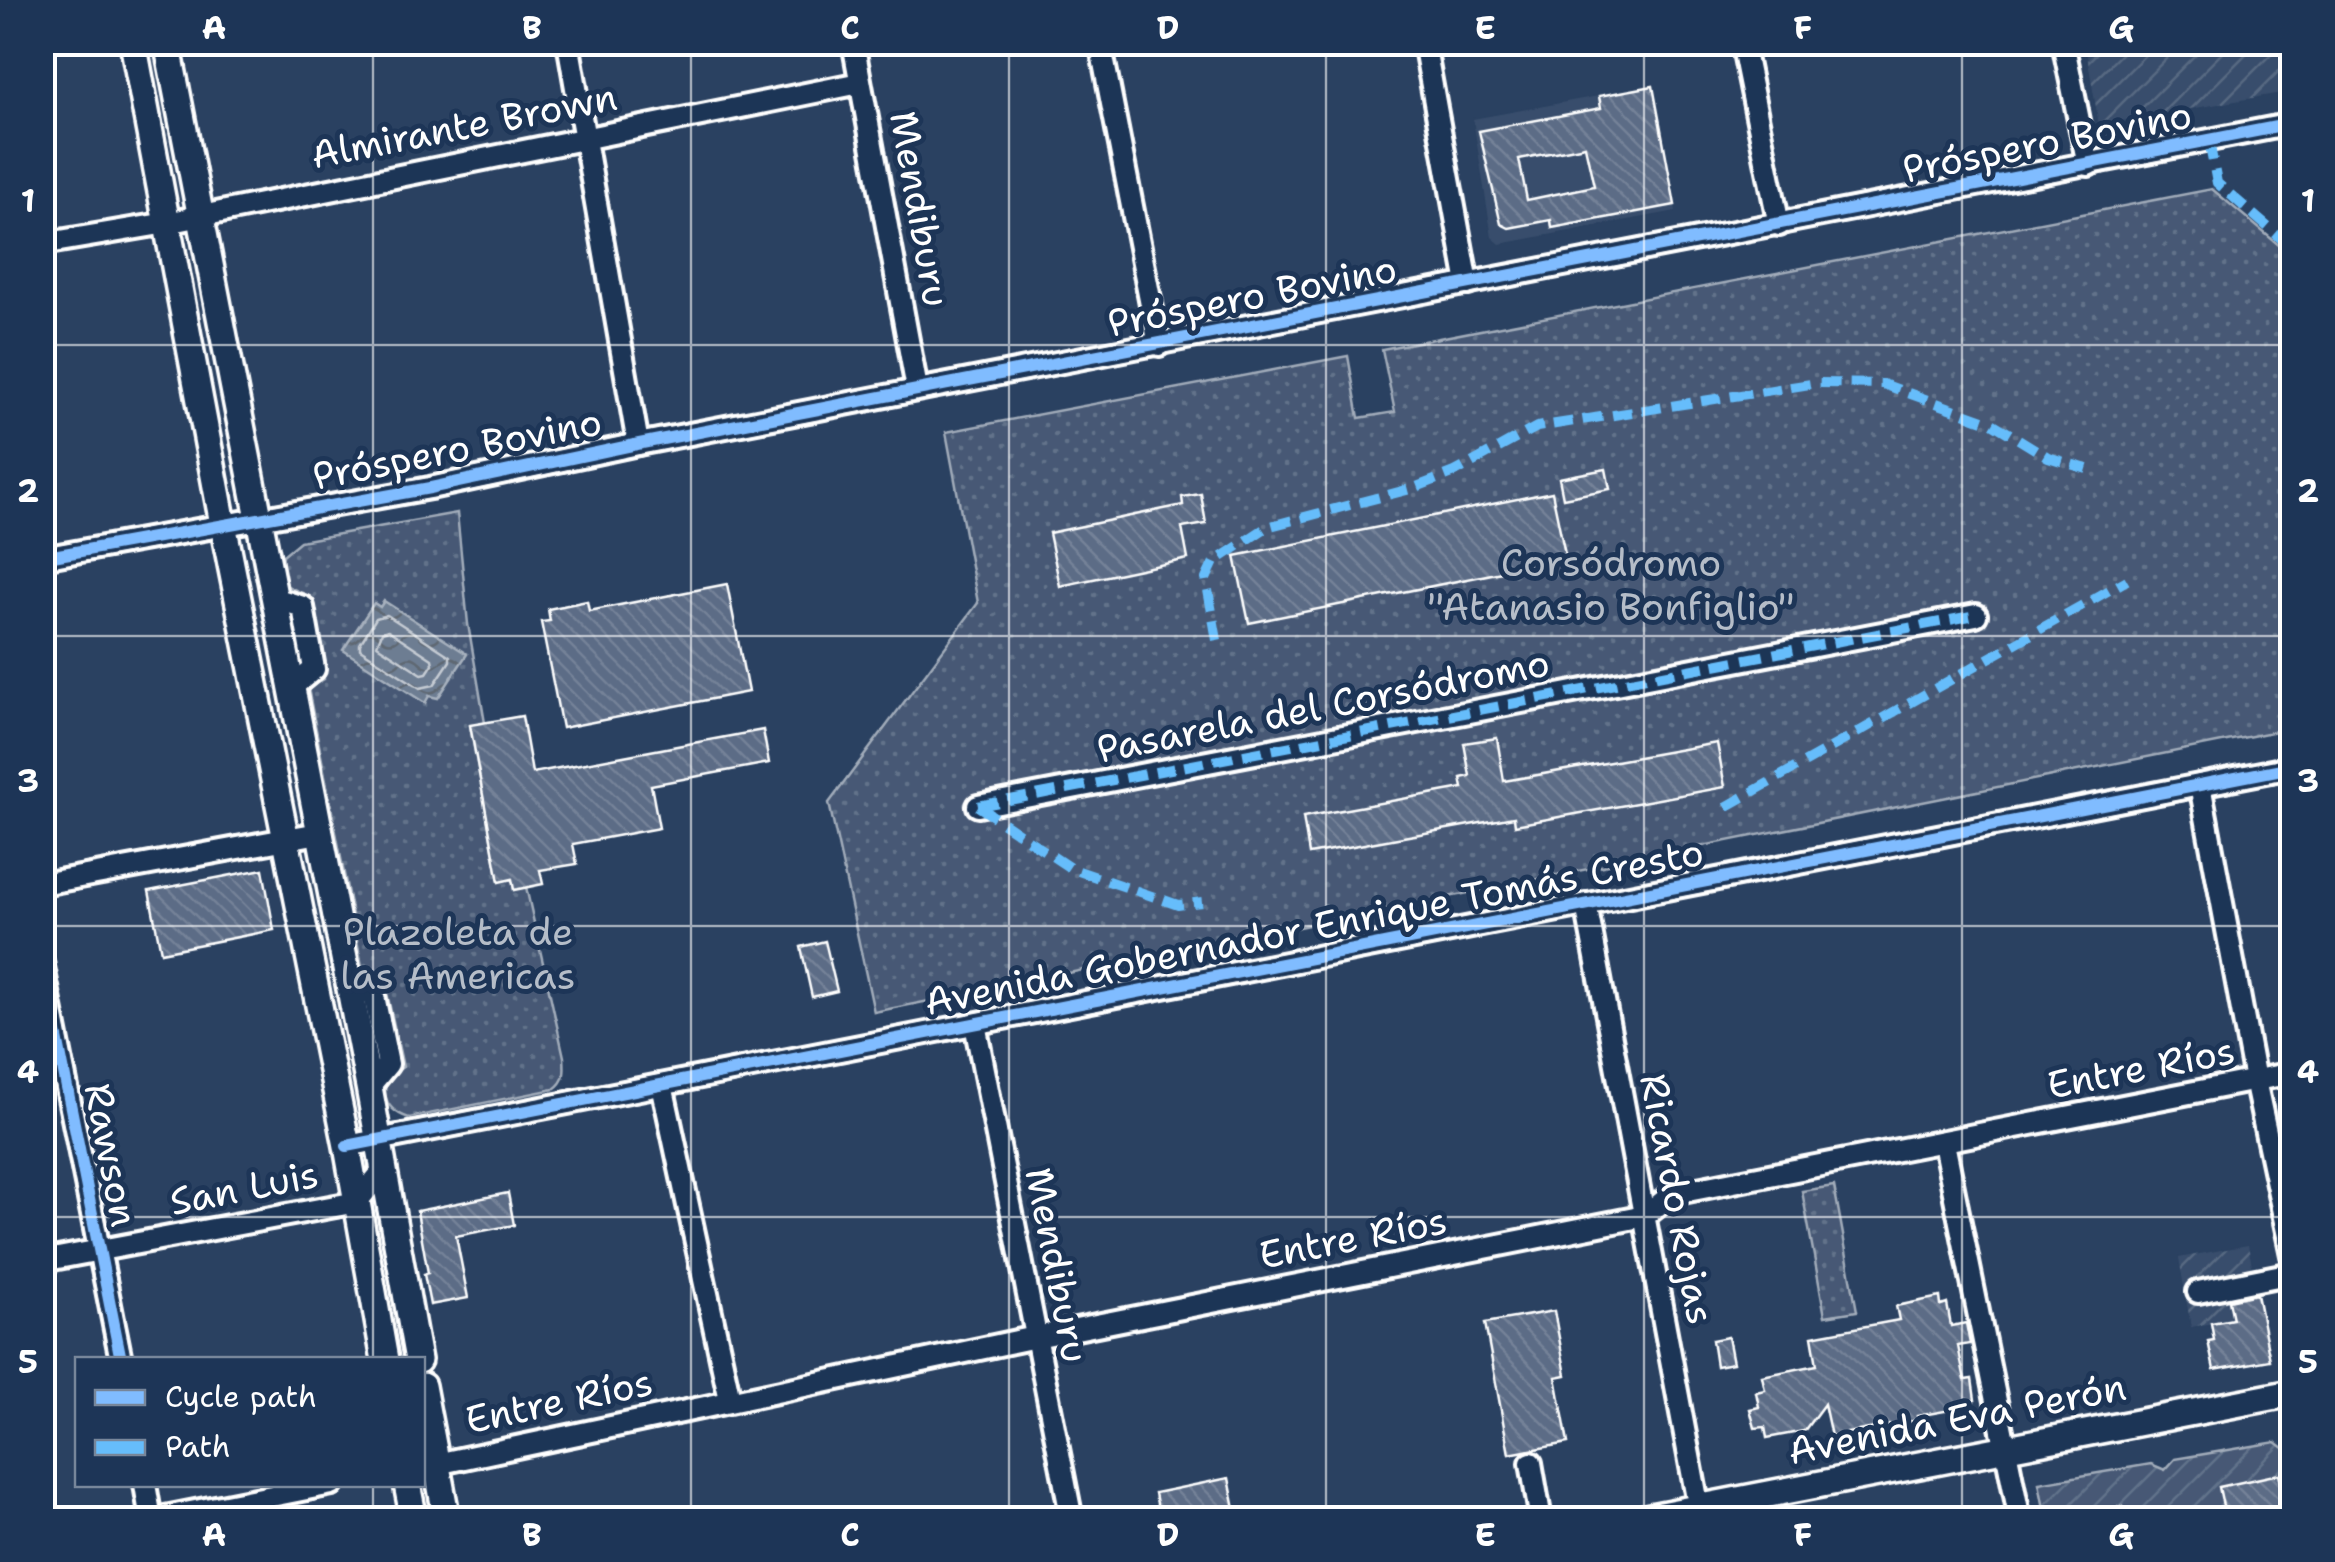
<svg xmlns="http://www.w3.org/2000/svg" width="2335" height="1562" font-family="'Shantell Sans',sans-serif">
  <style>
    .built { fill: #394e6c }
    .industrial { fill: url(#industrial-furrows) }
    .grass { fill: url(#grass-dots); stroke: #a2acba; stroke-width: 2.5 }
    .garden { fill: url(#garden-furrows); stroke: #a2acba; stroke-width: 2.5 }
    .water { fill: url(#water-waves); stroke: #a7b1be; stroke-width: 2.5 }
    .lines { fill: none; stroke-linecap: round; stroke-linejoin: round }
    .shore { stroke: #c5cbd3; stroke-width: 2.5 }
    .building { fill: url(#building-back-hatch); stroke: #fff; stroke-width: 2.5; fill-rule: evenodd }
    .minor-casing { stroke: #fff; stroke-width: 28 }
    .major-casing { stroke: #fff; stroke-width: 32 }
    .minor { stroke: #1d3557; stroke-width: 20 }
    .major { stroke: #1d3557; stroke-width: 25 }
    .quiet { stroke: #66bdfb; stroke-width: 10; stroke-dasharray: 20 10; stroke-linecap: butt }
    .cycleway-casing { stroke: #1d3557; stroke-width: 19 }
    .cycleway { stroke: #80bcff; stroke-width: 12 }
    .grid { fill: none; stroke: #fff; stroke-width: 2.5; stroke-opacity: 0.55 }
    .labels { text-anchor: middle; stroke-width: 10; stroke-linejoin: round; paint-order: stroke }
    .street-label { font-size: 38px; fill: #fff; stroke: #1d3557 }
    .park-label { font-size: 38px; fill: #b5bdc8; stroke: #1d3557 }
    .neatline { fill: none; stroke: #fff; stroke-width: 4 }
    .grid-label { font-size: 32px; text-anchor: middle; font-weight: bold; fill: #fff }
  </style>
  <defs>
    <pattern id="industrial-furrows" width="10" height="10" patternUnits="userSpaceOnUse" patternTransform="scale(2.5)"><rect width="10" height="10" fill="#394e6c"/><path d="M-1 1l2-2M0 10L10 0M9 11l2-2" fill="none" stroke="#576982"/></pattern>
    <pattern id="grass-dots" width="8" height="8" patternUnits="userSpaceOnUse" patternTransform="scale(2.5)"><rect width="8" height="8" fill="#465975"/><path d="M2 2h.1M6 6h.1" fill="none" stroke="#62728a" stroke-width="1.8" stroke-linecap="round"/></pattern>
    <pattern id="garden-furrows" width="10" height="10" patternUnits="userSpaceOnUse" patternTransform="scale(2.5)"><rect width="10" height="10" fill="#465975"/><path d="M-1 1l2-2M0 10L10 0M9 11l2-2" fill="none" stroke="#62728a"/></pattern>
    <pattern id="water-waves" width="16" height="10" patternUnits="userSpaceOnUse" patternTransform="scale(2.5)"><rect width="16" height="10" fill="#6d7d92"/><path d="M0 5q4-4 8 0t8 0" fill="none" stroke="#5e6772"/></pattern>
    <pattern id="building-back-hatch" width="6" height="6" patternUnits="userSpaceOnUse" patternTransform="scale(2.5)"><rect width="6" height="6" fill="#5b6c86"/><path d="M-1 5l2 2M0 0l6 6M5-1l2 2" fill="none" stroke="#748298"/></pattern>
  </defs>
  <rect width="100%" height="100%" fill="#2a4161"/>
  <filter id="ink" filterUnits="userSpaceOnUse"><feTurbulence type="fractalNoise" baseFrequency=".01" numOctaves="2"/><feDisplacementMap in="SourceGraphic" scale="20" xChannelSelector="R" yChannelSelector="G"/><feConvolveMatrix kernelMatrix="1 2 1 2 8 2 1 2 1" color-interpolation-filters="sRGB"/></filter>
  <g filter="url(#ink)">
    <polygon class="built" points="1653,86 1676,211 1500,244 1492,237 1473,119"/>
    <g class="industrial">
      <polygon points="2085,43 2292,43 2292,91 2099,125"/>
      <polygon points="2248,1245 2257,1291 2229,1296 2233,1319 2191,1327 2179,1258"/>
    </g>
    <g class="grass">
      <polygon points="2212,189 2292,256 2292,728 874,1012 829,803 978,603 946,432 1348,356 1359,418 1395,412 1382,349"/>
      <path d="M457,513L468,624L485,723L470,726L499,881L512,879L514,889L526,887L564,1057C565,1071 566,1081 554,1089L409,1118C380,1108 377,1083 403,1067L387,993L364,976L308,688L324,679L309,596L287,586L282,566L283,555L300,541Z"/>
      <polygon points="1834,1186 1857,1311 1825,1316 1802,1191"/>
    </g>
    <polygon class="garden" points="2276,1442 2292,1454 2292,1519 2289,1519 2279,1474 2226,1520 2126,1519 2122,1506 2063,1519 2046,1519 2039,1483 2151,1464 2165,1470 2175,1459"/>
    <polygon class="water" points="384,601 467,654 438,698 429,696 425,703 343,650 374,603 380,607"/>
    <g class="lines">
      <g class="shore">
        <polygon points="387,615 450,656 450,661 434,685 420,688 360,649 360,644 376,618"/>
        <polygon points="388,630 432,659 433,664 427,673 422,674 377,645 382,632"/>
      </g>
    </g>
    <g class="building">
      <path d="M1653,86L1675,205L1552,228L1551,220L1509,228L1501,224L1479,131L1601,108L1599,96ZM1585,146L1594,186L1527,200L1519,159Z"/>
      <polygon points="1606,469 1610,489 1563,498 1559,478"/>
      <polygon points="1552,492 1566,559 1249,623 1235,556"/>
      <polygon points="1201,494 1206,524 1182,528 1188,559 1060,586 1049,533 1183,505 1182,497"/>
      <polygon points="727,584 748,692 562,728 541,622 550,621 548,609 587,601 589,611"/>
      <polygon points="522,716 532,773 763,730 769,763 651,785 659,828 573,844 577,864 540,870 543,884 514,890 512,879 499,882 470,725"/>
      <polygon points="1497,738 1504,781 1717,743 1725,787 1515,825 1514,817 1309,854 1303,817 1463,788 1461,778 1470,776 1464,743"/>
      <polygon points="263,869 274,930 161,952 149,891"/>
      <polygon points="825,941 837,991 812,997 801,947"/>
      <polygon points="508,1193 514,1225 456,1236 468,1298 430,1305 424,1274 428,1273 417,1211"/>
      <polygon points="2257,1294 2270,1360 2214,1370 2208,1341 2214,1340 2211,1323 2233,1319 2229,1300"/>
      <polygon points="1940,1297 1941,1306 1947,1304 1951,1326 1966,1323 1970,1344 1958,1346 1965,1380 1972,1379 1975,1400 1956,1404 1956,1409 1917,1416 1918,1420 1831,1436 1824,1404 1804,1431 1767,1438 1765,1427 1755,1428 1750,1409 1759,1407 1756,1392 1765,1390 1762,1376 1817,1365 1812,1336 1899,1320 1896,1306"/>
      <polygon points="1554,1311 1566,1375 1556,1377 1568,1443 1509,1454 1485,1323"/>
      <polygon points="1728,1337 1733,1363 1716,1366 1712,1340"/>
      <polygon points="2279,1474 2289,1520 2226,1520 2219,1487"/>
      <polygon points="1229,1478 1237,1520 1160,1520 1155,1493"/>
    </g>
    <g class="lines">
      <defs>
        <g id="minor">
          <polyline points="568,42 638,444"/>
          <polyline points="853,42 917,389"/>
          <polyline points="1100,42 1159,345"/>
          <polyline points="1424,42 1468,284"/>
          <polyline points="1742,42 1779,225"/>
          <polyline points="2063,42 2088,165"/>
          <polyline points="42,244 167,223 860,83"/>
          <polyline points="42,558 430,488 638,444 2292,124"/>
          <polyline points="274,598 303,607 314,669 291,688"/>
          <polyline points="2200,785 2255,1080 2292,1255"/>
          <polyline points="978,806 1976,615"/>
          <polyline points="42,884 319,833"/>
          <polyline points="1586,904 1701,1520"/>
          <polyline points="42,962 121,1360"/>
          <polyline points="348,981 374,996 388,1064 369,1087"/>
          <polyline points="975,1024 1072,1520"/>
          <polyline points="662,1085 730,1400"/>
          <polyline points="1944,1143 2020,1520"/>
          <polyline points="347,1146 2292,767"/>
          <polyline points="42,1261 357,1202 384,1169"/>
          <polyline points="2198,1292 2292,1273"/>
          <polyline points="1531,1463 1541,1520"/>
          <polyline points="422,1467 1036,1337 1645,1216 1672,1194 2292,1073"/>
          <polyline points="145,1484 151,1520"/>
          <polyline points="150,1520 332,1484"/>
        </g>
        <g id="major">
          <polyline points="133,42 223,524 347,1146 385,1360"/>
          <polyline points="167,42 369,1087 418,1360"/>
          <polyline points="422,1386 447,1520"/>
          <polyline points="407,1484 414,1520"/>
          <polyline points="1635,1520 2292,1393"/>
        </g>
      </defs>
      <use href="#minor" class="minor-casing"/>
      <use href="#major" class="major-casing"/>
      <use href="#minor" class="minor"/>
      <use href="#major" class="major"/>
      <g class="quiet">
        <polyline points="2209,141 2217,183 2292,248"/>
        <polyline points="1217,640 1206,579 1214,562 1267,527 1414,488 1455,472 1537,427 1817,383 1883,384 1992,423 2048,457 2087,469"/>
        <polyline points="978,806 1976,615"/>
        <polyline points="978,806 1070,868 1178,905 1202,902"/>
        <polyline points="1726,807 2127,580"/>
      </g>
      <defs>
        <g id="cycleway">
          <polyline points="42,558 430,488 638,444 2292,124"/>
          <polyline points="42,962 121,1360"/>
          <polyline points="347,1146 2292,767"/>
        </g>
      </defs>
      <use href="#cycleway" class="cycleway-casing"/>
      <use href="#cycleway" class="cycleway"/>
    </g>
  </g>
  <path class="grid" d="M373,42V1360M691,42V1520M1009,42V1520M1326,42V1520M1644,42V1520M1962,42V1520M42,345H2292M42,636H2292M42,926H2292M42,1217H2292M373,1484V1520"/>
  <g class="labels">
    <g class="street-label">
      <text transform="translate(464 126) rotate(-11)" y="13">Almirante Brown</text>
      <text transform="translate(2047 142) rotate(-11)" y="13">Próspero Bovino</text>
      <text transform="translate(920 209) rotate(80)" y="13">Mendiburu</text>
      <text transform="translate(1252 296) rotate(-11)" y="13">Próspero Bovino</text>
      <text transform="translate(457 449) rotate(-11)" y="13">Próspero Bovino</text>
      <text transform="translate(1323 706) rotate(-11)" y="13">Pasarela del Corsódromo</text>
      <text transform="translate(1314 927) rotate(-11)" y="13">Avenida Gobernador Enrique Tomás Cresto</text>
      <text transform="translate(2141 1068) rotate(-11)" y="13">Entre Ríos</text>
      <text transform="translate(111 1155) rotate(79)" y="13">Rawson</text>
      <text transform="translate(244 1188) rotate(-11)" y="13">San Luis</text>
      <text transform="translate(1677 1199) rotate(79)" y="13">Ricardo Rojas</text>
      <text transform="translate(1353 1238) rotate(-11)" y="13">Entre Ríos</text>
      <text transform="translate(1057 1265) rotate(79)" y="13">Mendiburu</text>
      <text transform="translate(559 1401) rotate(-12)" y="13">Entre Ríos</text>
      <text transform="translate(1957 1419) rotate(-11)" y="13">Avenida Eva Perón</text>
    </g>
    <g class="park-label">
      <text x="1611" y="576">Corsódromo<tspan x="1611" dy="44">"Atanasio Bonfiglio"</tspan></text>
      <text x="458" y="945">Plazoleta de<tspan x="458" dy="44">las Americas</tspan></text>
    </g>
  </g>
  <rect width="2335" height="1562" fill="none" stroke="#1d3557" stroke-width="110"/>
  <rect x="75" y="1357" width="350" height="130" fill="#1d3557" stroke="#77869a" stroke-width="2.5"/>
  <rect x="95" y="1390" width="50" height="15" fill="#80bcff" stroke="#77869a" stroke-width="2.5"/>
  <text x="165" y="1407" font-size="30" fill="#ffffff">Cycle path</text>
  <rect x="95" y="1440" width="50" height="15" fill="#66bdfb" stroke="#77869a" stroke-width="2.5"/>
  <text x="165" y="1457" font-size="30" fill="#ffffff">Path</text>
  <rect x="55" y="55" width="2225" height="1452" class="neatline"/>
  <g class="grid-label">
    <text x="214" y="39">A</text>
    <text x="532" y="39">B</text>
    <text x="850" y="39">C</text>
    <text x="1168" y="39">D</text>
    <text x="1485" y="39">E</text>
    <text x="1803" y="39">F</text>
    <text x="2121" y="39">G</text>
    <text x="28" y="212">1</text>
    <text x="2308" y="212">1</text>
    <text x="28" y="502">2</text>
    <text x="2308" y="502">2</text>
    <text x="28" y="792">3</text>
    <text x="2308" y="792">3</text>
    <text x="28" y="1083">4</text>
    <text x="2308" y="1083">4</text>
    <text x="28" y="1373">5</text>
    <text x="2308" y="1373">5</text>
    <text x="214" y="1546">A</text>
    <text x="532" y="1546">B</text>
    <text x="850" y="1546">C</text>
    <text x="1168" y="1546">D</text>
    <text x="1485" y="1546">E</text>
    <text x="1803" y="1546">F</text>
    <text x="2121" y="1546">G</text>
  </g>
</svg>
